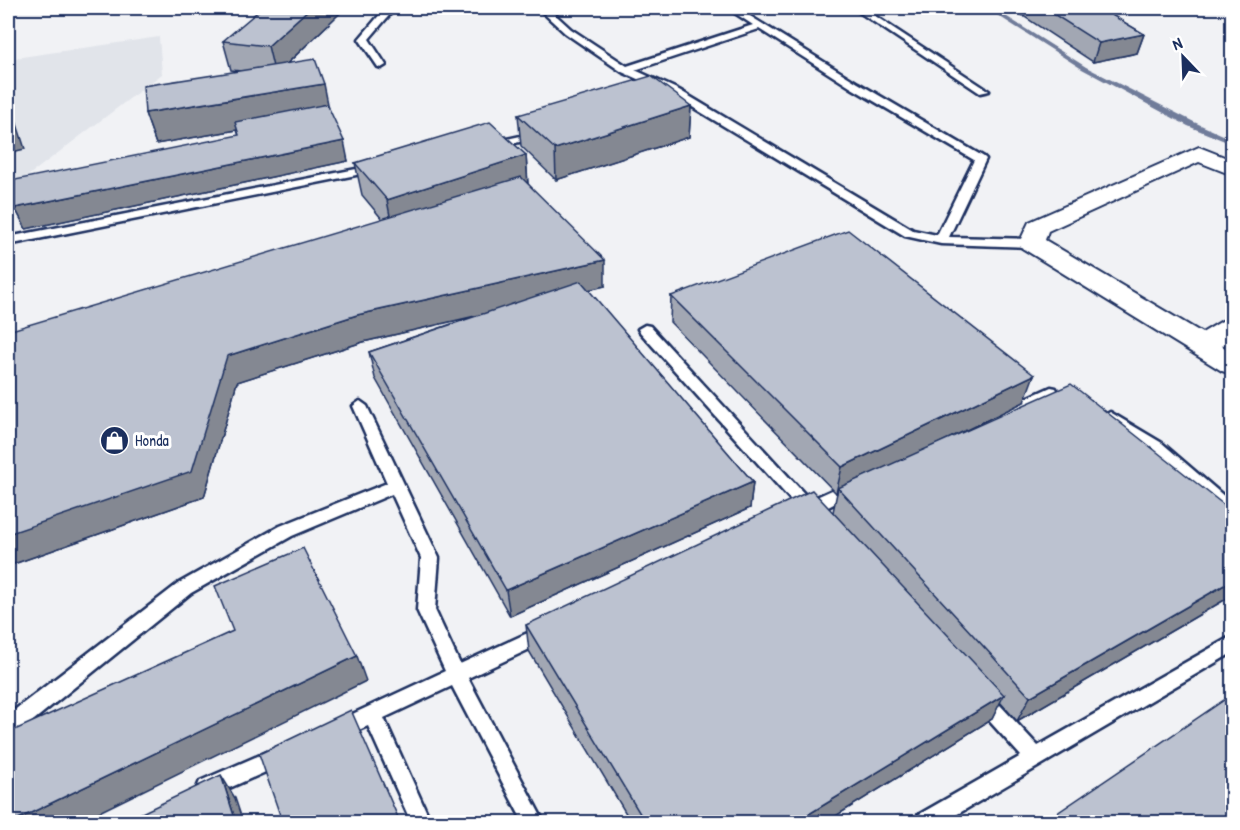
<svg xmlns="http://www.w3.org/2000/svg" width="1240" height="830" font-family="'Patrick Hand',sans-serif">
  <style>
    .built { fill: #e1e4ea }
    .lines { fill: none; stroke-linecap: round; stroke-linejoin: round }
    .stream { fill: #707c9a; fill-rule: evenodd }
    .lane-casing { stroke: #1b2f5e; stroke-width: 5 }
    .street-casing { stroke: #1b2f5e; stroke-width: 4 }
    .lane { fill: #fff; fill-rule: evenodd }
    .street { fill: #fff; fill-rule: evenodd }
    .wall { fill: #a2a7b3; stroke: #1b2f5e; stroke-width: 1.5 }
    .shaded-wall { fill: #848892; stroke: #1b2f5e; stroke-width: 1.5 }
    .building { fill: #bcc2d0; stroke: #1b2f5e; stroke-width: 1.5 }
    .labels { text-anchor: middle; stroke-width: 6; stroke-linejoin: round; paint-order: stroke }
    .poi-label { font-size: 16px; fill: #1b2f5e; stroke: #fff; text-anchor: start }
  </style>
  <rect width="100%" height="100%" fill="#f1f2f5"/>
  <filter id="ink" filterUnits="userSpaceOnUse"><feTurbulence type="fractalNoise" baseFrequency=".0167" numOctaves="2"/><feDisplacementMap in="SourceGraphic" scale="12" xChannelSelector="R" yChannelSelector="G"/><feConvolveMatrix kernelMatrix="1 2 1 2 8 2 1 2 1" color-interpolation-filters="sRGB"/></filter>
  <g filter="url(#ink)">
    <polygon class="built" points="159,37 162,74 21,181 8,184 8,59"/>
    <g class="lines">
      <polygon class="stream" points="986,8 993,8 1086,67 1194,122 1232,139 1232,144 1188,126 1082,69"/>
      <defs>
        <g id="lane">
          <polygon points="379,8 388,8 392,12 369,39 386,65 381,68 378,67 359,39 382,12"/>
          <path d="M538,8H548L571,29L627,66L753,25L727,8H737L858,83L984,157L986,159L949,237L1031,239L1037,243L1031,247L941,244L905,236L671,94L622,72L565,33ZM759,29L850,87L974,160L937,235L913,230L679,90L635,70Z"/>
          <polygon points="853,8 863,8 989,91 980,93"/>
          <polygon points="539,132 543,133 543,137 492,148 486,145 488,143"/>
          <polygon points="377,165 381,166 381,170 8,245 8,237"/>
          <polygon points="34,189 38,191 38,195 8,201 8,195"/>
          <polygon points="645,325 650,326 810,500 854,480 860,482 862,486 860,490 815,514 809,516 799,514 798,508 640,332 638,329"/>
          <polygon points="1051,387 1056,388 1058,392 1056,396 1008,419 998,419 996,415 998,411"/>
          <polygon points="360,401 367,406 439,558 435,610 460,664 545,625 551,627 554,633 551,639 468,678 544,822 523,822 452,686 384,718 431,822 411,822 368,726 338,739 331,736 328,730 331,724 445,671 417,610 421,558 392,494 292,536 191,593 29,724 8,734 8,715 179,583 280,526 387,483 353,406"/>
          <polygon points="1110,412 1162,443 1232,503 1232,518 1226,516 1152,451 1105,421 1102,417"/>
          <polygon points="1232,636 1232,653 944,822 915,822 918,815 1021,756 974,704 971,698 974,692 981,689 988,692 1038,746"/>
          <polygon points="281,746 288,748 291,755 288,762 207,798 200,795 197,788 200,781"/>
        </g>
        <polygon id="street" points="1199,147 1232,160 1232,175 1199,162 1048,231 1045,240 1202,333 1222,321 1232,318 1232,339 1222,346 1232,352 1232,374 1222,371 1022,248 1019,243 1029,222"/>
      </defs>
      <use href="#lane" class="lane-casing"/>
      <use href="#street" class="street-casing"/>
      <use href="#lane" class="lane"/>
      <use href="#street" class="street"/>
    </g>
    <g class="wall">
      <polygon points="1011,8 1100,8 1144,34 1137,53 1093,62"/>
      <polygon points="339,14 288,63 329,109 348,161 26,229 15,208 239,136 237,130 156,144 145,113 241,71 231,70 223,41"/>
      <polygon points="1232,76 1233,76 1233,94 1226,90"/>
      <polygon points="691,106 689,137 556,180 521,146 518,115"/>
      <polygon points="526,155 528,184 605,286 588,290 753,482 750,508 510,616 375,378 369,352 478,315 363,342 237,382 204,497 8,566 382,219 362,195 355,163"/>
      <polygon points="671,296 1024,402 937,444 1233,512 1233,595 1017,721 1000,702 992,719 826,822 631,822 529,651 526,625 833,512 837,493 836,493 670,322"/>
    </g>
    <g class="shaded-wall">
      <polygon points="310,8 338,8 339,14 275,75 268,46"/>
      <polygon points="1144,34 1137,53 1093,62 1099,43"/>
      <polygon points="324,84 330,114 156,144 145,113"/>
      <polygon points="8,102 16,121 25,149 8,153"/>
      <polygon points="691,106 689,137 556,180 555,149"/>
      <polygon points="344,141 348,161 26,229 15,208"/>
      <polygon points="526,155 528,187 393,232 387,200"/>
      <polygon points="605,260 605,286 363,342 237,382 204,497 8,566 8,534 227,356 357,315"/>
      <polygon points="1034,375 1024,402 841,491 838,488 837,493 836,493 842,467"/>
      <polygon points="753,482 750,508 510,616 506,590"/>
      <polygon points="1233,580 1233,595 1017,721 1030,697"/>
      <polygon points="357,656 366,681 79,822 12,822"/>
      <polygon points="1004,695 992,719 826,822 796,822"/>
      <polygon points="221,775 235,798 243,822 236,822"/>
    </g>
    <g class="building">
      <polygon points="262,8 310,8 268,46 223,41"/>
      <polygon points="1044,8 1100,8 1144,34 1099,43"/>
      <polygon points="315,59 324,84 145,113 143,86"/>
      <polygon points="651,76 691,106 555,149 518,115"/>
      <polygon points="8,102 16,129 8,131"/>
      <polygon points="327,104 344,141 15,208 15,180 239,135 235,122"/>
      <polygon points="490,122 526,155 387,200 355,163"/>
      <polygon points="521,177 605,260 357,315 227,356 192,471 8,534 8,331"/>
      <polygon points="848,230 1034,375 842,467 671,296"/>
      <polygon points="581,281 753,482 506,590 369,352"/>
      <polygon points="1071,384 1233,512 1233,580 1030,697 838,488"/>
      <polygon points="812,490 1004,695 796,822 645,822 526,625"/>
      <polygon points="303,548 357,656 12,822 8,822 8,733 233,631 215,586"/>
      <polygon points="1233,694 1233,822 1044,822"/>
      <polygon points="351,710 400,822 265,822 280,815 259,754"/>
      <polygon points="221,775 236,822 123,822"/>
    </g>
  </g>
  <defs>
    <symbol id="shop-disc" viewBox="-11 -11 22 22"><circle r="9.5" fill="#1b2f5e" stroke="#fff"/><path d="M-5-2.5h2.3a2.7 3.5 0 0 1 5.4 0H5L5.5 6h-11ZM-1.5-2.5h3a1.5 2.3 0 0 0-3 0Z" fill="#fff"/></symbol>
  </defs>
  <g fill-rule="evenodd">
    <use href="#shop-disc" x="98" y="424" width="33" height="33"/>
  </g>
  <g class="labels">
    <g class="poi-label">
      <text x="135" y="446">Honda</text>
    </g>
  </g>
  <rect width="1240" height="830" fill="none" stroke="#fff" stroke-width="30"/>
  <rect x="15" y="15" width="1210" height="800" fill="none" stroke="#1b2f5e" stroke-width="2" filter="url(#ink)"/>
  <g transform="translate(1183 57) rotate(337)" stroke="#ffffff" stroke-width="4.5" paint-order="stroke">
  <path d="M0-4.5L10 22L0 15L-10 22Z" fill="#1b2f5e"/>
  <text y="-9" font-size="16" font-weight="bold" text-anchor="middle" fill="#1b2f5e">N</text>
  </g>
</svg>
